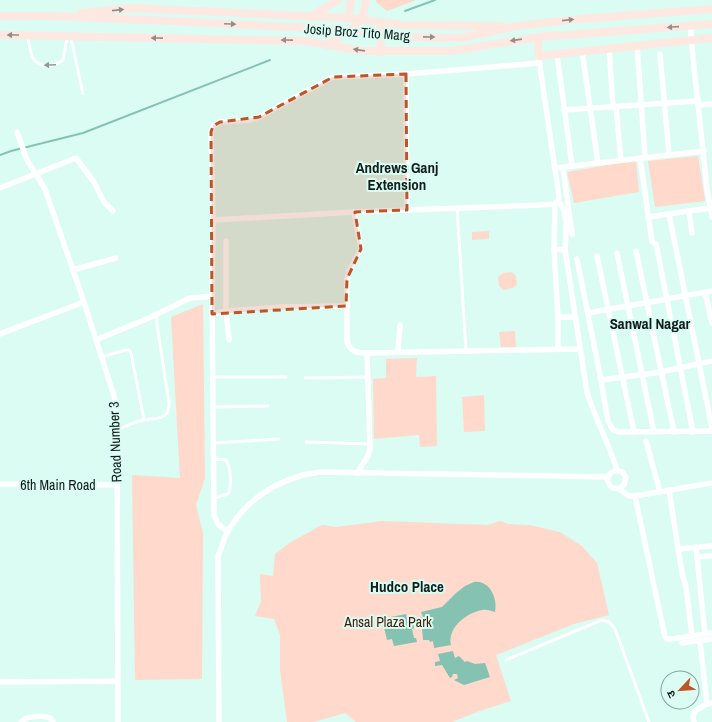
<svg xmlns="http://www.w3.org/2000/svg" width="712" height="722" font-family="'Archivo Narrow','Noto Sans Devanagari',sans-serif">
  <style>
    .green { fill: #ffd9cb }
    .water { fill: #85c2b2 }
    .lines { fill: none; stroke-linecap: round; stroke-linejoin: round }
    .stream { stroke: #85c2b2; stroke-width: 2 }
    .lane { stroke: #fff; stroke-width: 3 }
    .street { stroke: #fff; stroke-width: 5.5 }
    .secondary { stroke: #fee9e2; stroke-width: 8 }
    .oneway { fill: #938d88 }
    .oneway2 { fill: #949998 }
    .marked { fill: #bc5629; fill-opacity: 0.2; stroke: #bc5629; stroke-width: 3; stroke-dasharray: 8 5; stroke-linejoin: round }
    .labels { text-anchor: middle; stroke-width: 4; stroke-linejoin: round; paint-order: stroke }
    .street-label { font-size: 14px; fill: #111d1a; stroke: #dafcf2 }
    .park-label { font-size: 14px; fill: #471905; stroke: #dafcf2 }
    .neighbourhood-label { font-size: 15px; font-weight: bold; fill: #111d1a; stroke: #dafcf2 }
  </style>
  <rect width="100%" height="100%" fill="#dafcf2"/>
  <g class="green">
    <polygon points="376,0 416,0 387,11 376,2"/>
    <polygon points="698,156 705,201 655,207 648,161"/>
    <polygon points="636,160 639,192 574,203 567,172"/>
    <polygon points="489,231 489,239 472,240 472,232"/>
    <polygon points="512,272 516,276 517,285 513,288 504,290 499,286 498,277 503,273"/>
    <polygon points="203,304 205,478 196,505 203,533 202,679 135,680 132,475 180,478 171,317"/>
    <polygon points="515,331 516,347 501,347 499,332"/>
    <polygon points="417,358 416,377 436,376 437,446 420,447 419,435 374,439 373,379 386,378 386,359"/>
    <polygon points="484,395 485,431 464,432 462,397"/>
    <polygon points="383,521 488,525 500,521 508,524 529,525 560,532 582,546 597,563 609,615 574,624 496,655 511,701 477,712 452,722 356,722 345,713 314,722 287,722 280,670 280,635 274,619 255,616 261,602 260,574 273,576 275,554 291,542 322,525 336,527"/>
  </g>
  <g class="water">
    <path d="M474,582C490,580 498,599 495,612C491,611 486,609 482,610C466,613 447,628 451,645L434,648L433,641L430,642L429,640H423L422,628L420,627L418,617H423L421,612L442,607L456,593L465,586Z"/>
    <polygon points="406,614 407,619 412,618 414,628 412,629 414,638 416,638 417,642 394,646 392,639 387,640 383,623 387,622 386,618"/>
    <polygon points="453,651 455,658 459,656 465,662 467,661 475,664 485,663 490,677 464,685 454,680 458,678 457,674 453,674 452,677 450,678 442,665 435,666 435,662 440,661 438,654"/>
  </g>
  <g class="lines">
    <g class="stream">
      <polyline points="405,11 435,0"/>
      <polyline points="0,155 11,151 83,133 270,60"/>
    </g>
    <g class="lane">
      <path d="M28,36C30,49 30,66 48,66C54,65 58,64 63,60L67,38"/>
      <polyline points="71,38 83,94"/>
      <polyline points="457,208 466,351"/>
      <polyline points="101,357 126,350 129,350 131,353 144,420"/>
      <polyline points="213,377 286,377"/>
      <polyline points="305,378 368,377"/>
      <polyline points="213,407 268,406"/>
      <path d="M117,430C125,427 134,422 143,420C151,418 162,420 167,413C169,410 169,406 169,403L157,325V314"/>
      <polyline points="306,442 370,444"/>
      <polyline points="213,443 279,439"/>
      <path d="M214,459L226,460C231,468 232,486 228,494L214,498"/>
      <polyline points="506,660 602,620 609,622 615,629 649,722"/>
    </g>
    <g class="street">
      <polyline points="691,26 691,38 707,189 712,217"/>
      <polyline points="637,45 645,157"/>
      <polyline points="609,48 613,107"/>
      <polyline points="582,51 598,163"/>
      <polyline points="557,54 572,166"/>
      <polyline points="660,54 669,155"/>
      <polyline points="539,60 559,197 558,201"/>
      <polyline points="406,74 407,210"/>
      <polyline points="698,105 712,104"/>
      <polyline points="616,107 621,160"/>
      <polyline points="564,110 698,101"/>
      <polyline points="17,132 27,160 45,189 84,302 115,399 117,430 118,722"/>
      <polyline points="640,158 652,242"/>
      <polyline points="555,168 704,151"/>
      <polyline points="563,168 572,234"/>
      <polyline points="0,188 76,158 94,182 104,202 113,211"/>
      <polyline points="689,211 692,233"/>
      <path d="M354,212L361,249L350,269L347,279V342C351,352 357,353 367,353L580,349"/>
      <polyline points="669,214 712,428"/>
      <polyline points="648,217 710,208"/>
      <polyline points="213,220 211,132 213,126 220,122 250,120 259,117 333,77 406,74 540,63"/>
      <polyline points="656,244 693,432"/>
      <polyline points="554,249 555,204"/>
      <polyline points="565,250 554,249 558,317 574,317"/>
      <polyline points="636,251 674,432"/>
      <polyline points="617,253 654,432"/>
      <polyline points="597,256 634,432"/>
      <polyline points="577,259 601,380 608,421 613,430 619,432 712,431"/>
      <polyline points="73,270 116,258"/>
      <polyline points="705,292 712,323"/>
      <polyline points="588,313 712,291"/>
      <polyline points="212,314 226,311 226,241"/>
      <polyline points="558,317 558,349"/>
      <polyline points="0,334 84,302"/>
      <polyline points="96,340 149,318 190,298 212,296"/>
      <polyline points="229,340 226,311 282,307 346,306"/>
      <polyline points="398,352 400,325"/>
      <polyline points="601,380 661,372 712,361"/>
      <polyline points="646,441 660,492"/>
      <polyline points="357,473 368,456 370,449 367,353"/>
      <polyline points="0,484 116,485"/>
      <path d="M619,489L624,485L626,477L622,472C610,467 602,481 613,488L619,489L629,496H635L712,483"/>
      <polyline points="669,490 682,573 686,587 692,636"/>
      <polyline points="635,496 665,637 667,639 671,639 712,633"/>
      <path d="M228,532L218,524L214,515L212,296L213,220L354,212L540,205L555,204L558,201C569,211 566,237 565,250L587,392C595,419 609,443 617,470"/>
      <polyline points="696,547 705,634"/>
      <polyline points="678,549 712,546"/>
      <polyline points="697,557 712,556"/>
      <polyline points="700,641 707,704"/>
      <polyline points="682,643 712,639"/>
      <polyline points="0,682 117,681"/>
      <path d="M21,722C25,716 43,715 50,718L53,722"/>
      <path d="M219,722L218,556C222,548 224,538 228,531C244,504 268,486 297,477C304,474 313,473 321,472L607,477"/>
      <polyline points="694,722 693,716 695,711 707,704 712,703"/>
    </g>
    <g class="secondary">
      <polyline points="81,13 134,8 348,18 402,25 501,26"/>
      <polyline points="0,16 52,16 191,22 328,29 401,37 462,38 516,26 580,19 712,9"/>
      <polyline points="310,17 338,0"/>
      <polyline points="348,18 351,0"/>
      <polyline points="380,22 381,52"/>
      <polyline points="0,35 306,41 362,51 452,51 538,37 712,24"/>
      <polyline points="538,37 539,56 712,38"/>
      <path d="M326,45C348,31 362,30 366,0"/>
    </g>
  </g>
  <defs><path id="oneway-solid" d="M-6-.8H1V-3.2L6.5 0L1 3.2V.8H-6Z"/></defs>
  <g class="oneway">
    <use href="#oneway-solid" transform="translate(118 10) rotate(-6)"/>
    <use href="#oneway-solid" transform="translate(568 20) rotate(-6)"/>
    <use href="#oneway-solid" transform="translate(230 24) rotate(3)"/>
    <use href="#oneway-solid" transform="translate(673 27) rotate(176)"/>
    <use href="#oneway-solid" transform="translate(13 35) rotate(-180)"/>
    <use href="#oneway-solid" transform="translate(429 37) rotate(1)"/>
    <use href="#oneway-solid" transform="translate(157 38) rotate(-179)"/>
    <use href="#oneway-solid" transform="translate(287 40) rotate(-179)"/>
    <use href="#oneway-solid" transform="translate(516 40) rotate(172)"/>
    <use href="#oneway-solid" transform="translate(359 50) rotate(-172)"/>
  </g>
  <use class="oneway2" href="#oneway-solid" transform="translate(50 65) rotate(177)"/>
  <path class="marked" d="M406,74L407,210L355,212L361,249L347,279L346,306L212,314L211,132L213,126L220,122L259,117L333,77Z"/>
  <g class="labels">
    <g class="street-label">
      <text transform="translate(357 32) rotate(4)" y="5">Josip Broz Tito Marg</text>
      <text transform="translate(115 442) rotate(-92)" y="5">Road Number 3</text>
      <text x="58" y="490">6th Main Road</text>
    </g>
    <g class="park-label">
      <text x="388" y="627">Ansal Plaza Park</text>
    </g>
    <g class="neighbourhood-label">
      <text x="397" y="173">Andrews Ganj<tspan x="397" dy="17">Extension</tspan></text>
      <text x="650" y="329">Sanwal Nagar</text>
      <text x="407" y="592">Hudco Place</text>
    </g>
  </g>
  <g transform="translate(680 690) rotate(244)"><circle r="19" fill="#dafcf2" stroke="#8aa39c"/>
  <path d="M0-3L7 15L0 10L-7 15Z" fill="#bc5629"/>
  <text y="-6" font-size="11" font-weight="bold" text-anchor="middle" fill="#111d1a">उ</text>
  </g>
</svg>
